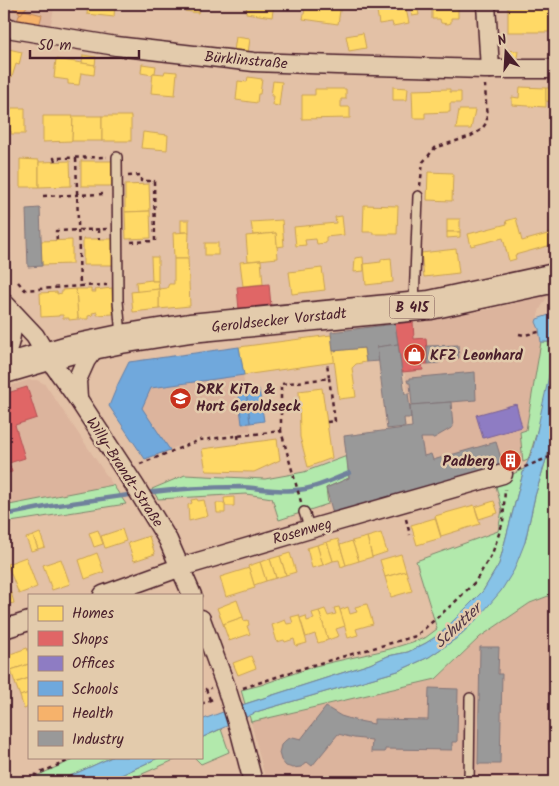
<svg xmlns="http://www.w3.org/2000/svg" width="559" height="786" font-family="Kalam,sans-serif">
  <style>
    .built { fill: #dcb49d }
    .green { fill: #b2e9ac; stroke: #7e846c }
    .water { fill: #87c3e7; stroke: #6f819c }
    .homes { fill: #ffd966; stroke: #c9a154 }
    .shops { fill: #e06666; stroke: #b35154 }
    .offices { fill: #8e7cc3; stroke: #7a6095 }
    .schools { fill: #6fa8dc; stroke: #647fa7 }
    .health { fill: #f6b26b; stroke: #c28658 }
    .industry { fill: #999; stroke: #817478 }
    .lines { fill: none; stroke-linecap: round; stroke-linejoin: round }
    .stream { stroke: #6f819c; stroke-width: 4.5 }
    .service-casing { stroke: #4a1f2b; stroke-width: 12 }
    .minor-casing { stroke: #4a1f2b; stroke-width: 21 }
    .primary-casing { stroke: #4a1f2b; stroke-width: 31 }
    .path { stroke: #4a1f2b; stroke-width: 2.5; stroke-dasharray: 4 4; stroke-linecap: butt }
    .service { stroke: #e3cbac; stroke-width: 9 }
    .minor { stroke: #e3cbac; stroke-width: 18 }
    .primary { stroke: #e3cbac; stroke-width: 28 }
    .minor-bridge-casing { stroke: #4a1f2b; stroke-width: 21; stroke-linecap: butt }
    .minor-bridge { stroke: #e3cbac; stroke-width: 18 }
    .labels { text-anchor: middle; stroke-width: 5; stroke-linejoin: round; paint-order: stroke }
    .shield { fill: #e3cbac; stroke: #785352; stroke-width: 1 }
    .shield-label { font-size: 14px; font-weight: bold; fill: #4a1f2b }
    .street-label { font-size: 15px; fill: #4a1f2b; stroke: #e3cbac }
    .poi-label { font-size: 15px; font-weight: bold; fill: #4a1f2b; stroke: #e3cbac; text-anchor: start }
    .water-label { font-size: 16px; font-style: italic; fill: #533847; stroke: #e3cbac }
  </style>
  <rect width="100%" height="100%" fill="#e3c1a6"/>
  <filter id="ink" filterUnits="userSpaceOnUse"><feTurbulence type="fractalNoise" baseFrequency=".02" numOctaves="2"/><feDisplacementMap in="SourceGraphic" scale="10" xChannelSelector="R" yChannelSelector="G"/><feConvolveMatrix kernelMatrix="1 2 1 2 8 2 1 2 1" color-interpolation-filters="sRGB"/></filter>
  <g filter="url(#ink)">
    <g class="built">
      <polygon points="4,4 55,4 47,42 4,30"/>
      <polygon points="549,294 540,309 536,322 539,329 541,342 526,430 520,432 523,462 505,469 333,518 326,488 349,478 344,436 412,427 405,374 402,372 395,324 491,309"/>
      <polygon points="239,347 251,431 199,438 145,459 118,384 129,362"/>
      <polygon points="29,380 37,380 45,384 113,485 4,506 4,388"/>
      <polygon points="551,595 555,595 555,782 266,782 251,722 436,679 480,637 530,603"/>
    </g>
    <g class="green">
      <path d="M541,342H554C550,382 541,422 528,460L523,462L520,432L526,430Z"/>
      <polygon points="555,430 555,595 551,595 530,603 480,637 436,679 251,722 249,715 259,711 398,671 429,657 457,638 477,619 525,542 535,496"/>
      <polygon points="347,456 349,478 326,488 328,504 279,520 272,498 246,494 158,499 152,489 185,475 265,479 304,472"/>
      <polygon points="524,469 499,564 483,591 440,634 426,643 408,652 388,656 370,664 245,704 241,690 261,685 315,666 390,649 425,638 437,629 416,561 498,531 502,510 495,482"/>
      <polygon points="113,485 126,504 4,523 4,506"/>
      <polygon points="221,729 229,752 201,764 194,757 201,757 201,738"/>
      <polygon points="79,757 112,757 57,782 23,782"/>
      <polygon points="160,757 181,757 124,782 106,782"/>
    </g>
    <g class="water">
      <path d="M555,313V430L535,496L525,542L514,570L501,591L477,619L457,638L429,657L398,671L259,711L201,738V720L245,704L370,664L388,656L408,652L426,643L440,634L483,591L499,564L524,469C534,452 537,431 541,412C546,389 552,366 554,342H541L539,329L536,322L537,319Z"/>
      <polygon points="112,757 160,757 106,782 57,782"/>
    </g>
    <g class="homes">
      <polygon points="88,4 115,4 114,17 87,14"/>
      <polygon points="186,4 200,4 198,13 185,11"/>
      <polygon points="247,4 274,4 272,17 246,13"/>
      <polygon points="306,4 341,4 338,24 303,19"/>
      <polygon points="376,4 405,4 409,23 393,26 392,22 379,24"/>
      <polygon points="410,4 417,4 419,15 412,16"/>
      <polygon points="432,4 458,4 458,18 451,18 451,23 448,24 441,23 440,19 432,19"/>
      <rect x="508" y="4" width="41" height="28"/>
      <polygon points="363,33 366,48 349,51 346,36"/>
      <polygon points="236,37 250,39 248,53 234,51"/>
      <polygon points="4,48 22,52 19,65 16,64 12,77 4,75"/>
      <polygon points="505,50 518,51 517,58 504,57"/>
      <polygon points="83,55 96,57 95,65 82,63"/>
      <polygon points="56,59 95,65 94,75 81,73 79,85 68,84 68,80 54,78"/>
      <polygon points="142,64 156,66 155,73 153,73 152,75 141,73"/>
      <polygon points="165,71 177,72 175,95 151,93 153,73 164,74"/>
      <polygon points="248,77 262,79 260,94 258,94 257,103 236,100 238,81 247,82"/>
      <polygon points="273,81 282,82 279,106 273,105 274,96 271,96"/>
      <polygon points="393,87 408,88 407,100 393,100"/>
      <polygon points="520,87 546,88 546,107 512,105 512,97 519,98"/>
      <polygon points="546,88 554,88 553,102 546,101"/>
      <polygon points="315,89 346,89 346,99 341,99 341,107 350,107 350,118 302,119 302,95 315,95"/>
      <polygon points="450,89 450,92 461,92 461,103 450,103 450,112 425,113 425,118 413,118 412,90"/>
      <polygon points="11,108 25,108 25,134 11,134 11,131 4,131 4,111 11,111"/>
      <polygon points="459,110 475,110 471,129 456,129"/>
      <polygon points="43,116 73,116 72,141 43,142"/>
      <polygon points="73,116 102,116 102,141 72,141"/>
      <rect x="102" y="116" width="29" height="25"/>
      <polygon points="143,132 168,135 167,150 141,148"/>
      <polygon points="20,159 39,160 39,187 20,187"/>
      <polygon points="70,161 71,186 39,187 39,162"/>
      <rect x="81" y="161" width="32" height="25"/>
      <polygon points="428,172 453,173 452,201 427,200"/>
      <polygon points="4,176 7,176 7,185 10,185 10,202 4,202"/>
      <polygon points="149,184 150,211 125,212 125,185"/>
      <rect x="4" y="202" width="6" height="18"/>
      <polygon points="364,205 398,206 397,234 373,234 373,232 363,232"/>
      <polygon points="150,211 151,238 126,239 125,212"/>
      <polygon points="342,216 344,235 326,237 326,243 317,244 316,239 305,240 306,245 296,246 294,227 336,223 335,217"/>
      <polygon points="516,218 522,241 555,232 555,244 515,255 516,259 509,261 503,238 471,246 468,234 507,224 506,221"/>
      <rect x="447" y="219" width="13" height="13"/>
      <rect x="181" y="220" width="8" height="12"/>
      <polygon points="282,220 284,246 277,247 276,233 253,235 251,222"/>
      <polygon points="189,232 188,259 174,259 173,233"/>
      <polygon points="447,232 460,232 460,237 447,238"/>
      <polygon points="276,233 278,258 248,261 246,236"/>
      <polygon points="83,239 114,239 115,265 83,265"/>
      <polygon points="72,240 72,264 42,265 41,241"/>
      <rect x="205" y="243" width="13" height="12"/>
      <polygon points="456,249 459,273 424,277 421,253"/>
      <polygon points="151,257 158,257 158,281 152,281"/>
      <polygon points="363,257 364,271 354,272 355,258"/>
      <polygon points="391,258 393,282 366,285 364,264 381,262 381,259"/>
      <polygon points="174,259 188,259 190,306 159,309 159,289 167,288 169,284 174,284"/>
      <polygon points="261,260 263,284 243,286 240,262"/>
      <polygon points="322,268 325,290 292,294 289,272"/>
      <polygon points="152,280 152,281 158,281 159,289 137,292 136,282"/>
      <polygon points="112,288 113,314 97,315 97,312 92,313 93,315 88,316 88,319 78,319 76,289 91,289 91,292 96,292 95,290"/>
      <polygon points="76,289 78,319 69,320 69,318 63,318 63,315 59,315 59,316 41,317 40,293 57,292 57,294 62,293 62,290"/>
      <polygon points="159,289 159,309 133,312 131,292"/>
      <polygon points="331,335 335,362 244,375 239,347"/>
      <polygon points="364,348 366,362 356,364 352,368 356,397 339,399 333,351"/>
      <polygon points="322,388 332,458 308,467 300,437 299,391"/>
      <polygon points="277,439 280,460 254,472 206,471 202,449"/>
      <polygon points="234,497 234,506 225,506 224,498"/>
      <polygon points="197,499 198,501 204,500 208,516 189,521 188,505 192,503 191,500"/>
      <polygon points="494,501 498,513 479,519 475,507"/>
      <polygon points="216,503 225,503 225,513 217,513"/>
      <polygon points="474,505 480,524 441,536 435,516"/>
      <polygon points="435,518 441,538 417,545 411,525"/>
      <polygon points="122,529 126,541 105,548 101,536"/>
      <polygon points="98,530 103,544 94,547 89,533"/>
      <polygon points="40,533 45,547 38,549 33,536"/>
      <polygon points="381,533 387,552 372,557 367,537"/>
      <polygon points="33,536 38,549 31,551 26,538"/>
      <polygon points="149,536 155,554 134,561 128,543"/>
      <polygon points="367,537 372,557 359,561 352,541"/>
      <polygon points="338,539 346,565 341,567 339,560 333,561 327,542"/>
      <polygon points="352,541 359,561 346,565 340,545"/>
      <polygon points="327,542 333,561 323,565 317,545"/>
      <polygon points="317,545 323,565 312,568 307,548"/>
      <polygon points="97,553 104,572 85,579 79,560"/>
      <polygon points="290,553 296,572 286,575 280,556"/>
      <polygon points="401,554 406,571 385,577 380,560"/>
      <polygon points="280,556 286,575 276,578 270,559"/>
      <polygon points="26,557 37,587 19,594 7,564"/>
      <polygon points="61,559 70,584 52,590 43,565"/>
      <polygon points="270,559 276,578 266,581 260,562"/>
      <polygon points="260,562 266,581 254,585 248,566"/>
      <polygon points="249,568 255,588 226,597 220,577"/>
      <polygon points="406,571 412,591 391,597 385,577"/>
      <polygon points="11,592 14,603 9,604 5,594"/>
      <polygon points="237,600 243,617 223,624 217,608"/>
      <polygon points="367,604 373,624 356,629 358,635 348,638 340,610 348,607 350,614 357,612 355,607"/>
      <polygon points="339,607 345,626 336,629 339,636 328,640 319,611 325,609 328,616 336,614 334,608"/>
      <polygon points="319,611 328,640 318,643 315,634 306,637 300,618 306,616 307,621 314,619 312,613"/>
      <polygon points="299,615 307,643 296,646 294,639 285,642 284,640 277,642 272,625 285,620 287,624 293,623 291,617"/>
      <polygon points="243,617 244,621 248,620 249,625 247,626 250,634 229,641 223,624"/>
      <polygon points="27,648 29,653 29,664 11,670 5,656"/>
      <polygon points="251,656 256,668 238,675 233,663"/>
      <polygon points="29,664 29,678 15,683 11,670"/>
      <polygon points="29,678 29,693 20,696 15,683"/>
      <polygon points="29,693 29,707 24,709 20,696"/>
    </g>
    <g class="shops">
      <polygon points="269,284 271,306 239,310 237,287"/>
      <polygon points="413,322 414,339 426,338 428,364 422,364 423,370 402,372 395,324"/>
      <polygon points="27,387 37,418 15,425 25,458 9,463 12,472 4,474 4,394"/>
    </g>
    <polygon class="offices" points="516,404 522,427 483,438 476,415"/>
    <g class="schools">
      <polygon points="239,347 244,375 151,388 142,408 170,450 145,459 109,406 118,384 129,362"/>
      <polygon points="259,389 264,421 250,423 246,391"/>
      <polygon points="246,391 250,423 242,424 238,392"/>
    </g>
    <g class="health">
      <polygon points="8,4 26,4 28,5 21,14"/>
      <polygon points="24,10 42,15 39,26 17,21 20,13 21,14"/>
    </g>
    <g class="industry">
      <polygon points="40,208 42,266 28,267 26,209"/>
      <polygon points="4,236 9,236 10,267 4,267"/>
      <polygon points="395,324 398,344 377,347 380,361 366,362 364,348 333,351 331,332"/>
      <polygon points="398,344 405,394 408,393 411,418 404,418 405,427 387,429 377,347"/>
      <polygon points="458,345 459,358 439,359 439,363 428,364 427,346"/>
      <polygon points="475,372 476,400 412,405 410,383 408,383 407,380 410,380 410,378"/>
      <polygon points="451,402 453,427 434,438 421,438 424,456 431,454 433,460 496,442 504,468 334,517 326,488 349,478 344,436 412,427 410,405"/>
      <polygon points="555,630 555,766 554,765"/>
      <polygon points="480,647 499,647 498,674 502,674 500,764 478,764"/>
      <polygon points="429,688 458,689 457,742 452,742 452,750 385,749 385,752 371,752 372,740 354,738 338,734 312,766 307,762 301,767 293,768 286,766 281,760 279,753 281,745 286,740 293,737 301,739 326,707 341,716 354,720 374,724 374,719 428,720"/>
    </g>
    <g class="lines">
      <g class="stream">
        <path d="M144,493C176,489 208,487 240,487C261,488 284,493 305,489C321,486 334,479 349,473"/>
        <polyline points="4,515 51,506 136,494"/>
      </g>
      <defs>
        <g id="service">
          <polyline points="117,157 118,301 121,336"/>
          <polyline points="414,303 418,196"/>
          <polyline points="304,512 310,529"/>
          <polyline points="469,782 470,698"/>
        </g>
        <g id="minor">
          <polyline points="486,4 490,69"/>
          <polyline points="4,26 13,29 116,46 254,62 337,65 485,69 555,69"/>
          <polyline points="4,303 35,336 47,356 78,399 135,486 168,540 192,595"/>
          <path d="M4,355C13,341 12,326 11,311"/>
          <polyline points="78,399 77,380 86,360 98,344"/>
          <polyline points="103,595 181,567 310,529 503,474"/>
          <polyline points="201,619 226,687"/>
          <polyline points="4,629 29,621"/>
          <polyline points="240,732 253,782"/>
        </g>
        <polyline id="primary" points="4,369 69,350 121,339 190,328 430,305 555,278"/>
      </defs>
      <use href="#service" class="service-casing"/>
      <use href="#minor" class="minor-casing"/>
      <use href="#primary" class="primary-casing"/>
      <g class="path">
        <polyline points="76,158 80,286 107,285"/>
        <polyline points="55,161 54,158 107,157"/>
        <polyline points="128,176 141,175 141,181 154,181 155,241 130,242"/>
        <polyline points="420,186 423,162 435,148 471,136 481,130 487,122 485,85"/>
        <polyline points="43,196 106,194"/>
        <polyline points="99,229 99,239"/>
        <polyline points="57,240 56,231 108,229"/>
        <polyline points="18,282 25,290 80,286"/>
        <polyline points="519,334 524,335 539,332"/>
        <polyline points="327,422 335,421 329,378"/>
        <polyline points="281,431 281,384 329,378 327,363"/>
        <polyline points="238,435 239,444"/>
        <polyline points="140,464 200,440 281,431 301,502"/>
        <polyline points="517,470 555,455"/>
        <polyline points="406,519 410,535"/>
        <polyline points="243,688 313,665 416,636 456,601 475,582 492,554 503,522 505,489"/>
        <polyline points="210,700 206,689 211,688"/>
        <polyline points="201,704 215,698"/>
        <polyline points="19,782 77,757"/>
      </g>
      <use href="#service" class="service"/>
      <use href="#minor" class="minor"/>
      <use href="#primary" class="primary"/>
      <defs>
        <polyline id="minor-bridge" points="226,687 240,732"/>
      </defs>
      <use href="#minor-bridge" class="minor-bridge-casing"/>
      <use href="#minor-bridge" class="minor-bridge"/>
    </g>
  </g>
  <defs>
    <symbol id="shop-disc" viewBox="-11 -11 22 22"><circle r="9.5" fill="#c8321e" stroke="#e3cbac"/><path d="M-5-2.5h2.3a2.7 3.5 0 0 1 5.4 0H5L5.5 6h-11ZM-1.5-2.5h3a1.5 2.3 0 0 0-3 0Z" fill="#fff"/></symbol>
    <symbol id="school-disc" viewBox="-11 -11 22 22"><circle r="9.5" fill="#c8321e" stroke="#e3cbac"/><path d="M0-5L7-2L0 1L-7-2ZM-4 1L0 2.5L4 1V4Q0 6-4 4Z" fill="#fff"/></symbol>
    <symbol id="building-disc" viewBox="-11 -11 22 22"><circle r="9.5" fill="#c8321e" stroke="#e3cbac"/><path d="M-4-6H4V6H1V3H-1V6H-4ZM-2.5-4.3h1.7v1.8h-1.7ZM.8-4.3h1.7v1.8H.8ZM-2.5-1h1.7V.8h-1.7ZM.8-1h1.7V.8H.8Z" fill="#fff"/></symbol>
  </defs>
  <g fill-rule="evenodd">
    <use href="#shop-disc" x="402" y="342" width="25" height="25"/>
    <use href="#school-disc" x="168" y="386" width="25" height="25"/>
    <use href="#building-disc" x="498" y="448" width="25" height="25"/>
  </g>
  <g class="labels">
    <rect class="shield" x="389.5" y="295.5" width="45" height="23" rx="4"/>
    <g class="shield-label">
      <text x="412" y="312">B 415</text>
    </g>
    <g class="street-label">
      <text transform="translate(246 60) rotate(5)" y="5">Bürklinstraße</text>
      <text transform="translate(279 320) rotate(-6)" y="5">Geroldsecker Vorstadt</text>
      <text transform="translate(125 472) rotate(57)" y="5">Willy-Brandt-Straße</text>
      <text transform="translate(302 531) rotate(-16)" y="5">Rosenweg</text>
    </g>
    <g class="poi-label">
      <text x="430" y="360">KFZ Leonhard</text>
      <text x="196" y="394">DRK KiTa &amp;<tspan x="196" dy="17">Hort Geroldseck</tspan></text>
      <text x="495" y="466" text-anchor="end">Padberg</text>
    </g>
    <g class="water-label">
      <text transform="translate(457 625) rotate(-43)" y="6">Schutter</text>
    </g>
  </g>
  <rect width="559" height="786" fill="none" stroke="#e3cbac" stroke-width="20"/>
  <rect x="10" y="10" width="539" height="766" fill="none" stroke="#4a1f2b" stroke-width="2" filter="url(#ink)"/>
  <rect x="28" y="594" width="175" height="165" fill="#e3cbac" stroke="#a68678"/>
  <rect x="38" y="606" width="25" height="15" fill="#ffd966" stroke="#a68678"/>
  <text x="72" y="618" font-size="15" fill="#4a1f2b">Homes</text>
  <rect x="38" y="631" width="25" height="15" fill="#e06666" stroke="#a68678"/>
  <text x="72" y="644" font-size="15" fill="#4a1f2b">Shops</text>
  <rect x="38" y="656" width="25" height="15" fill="#8e7cc3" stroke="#a68678"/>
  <text x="72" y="668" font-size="15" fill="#4a1f2b">Offices</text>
  <rect x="38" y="681" width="25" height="15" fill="#6fa8dc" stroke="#a68678"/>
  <text x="72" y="694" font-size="15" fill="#4a1f2b">Schools</text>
  <rect x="38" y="706" width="25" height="15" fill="#f6b26b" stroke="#a68678"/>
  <text x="72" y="718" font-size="15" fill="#4a1f2b">Health</text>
  <rect x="38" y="731" width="25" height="15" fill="#999999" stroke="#a68678"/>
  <text x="72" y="744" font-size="15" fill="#4a1f2b">Industry</text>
  <g transform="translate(506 52) rotate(342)" stroke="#e3cbac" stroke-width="4" paint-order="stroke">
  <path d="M0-4L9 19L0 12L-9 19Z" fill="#4a1f2b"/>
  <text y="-8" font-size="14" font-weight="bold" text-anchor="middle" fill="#4a1f2b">N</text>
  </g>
  <path d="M30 50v8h109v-8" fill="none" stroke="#4a1f2b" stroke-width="2.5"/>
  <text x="38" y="50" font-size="15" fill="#4a1f2b" stroke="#e3cbac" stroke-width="4" paint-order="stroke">50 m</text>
</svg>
